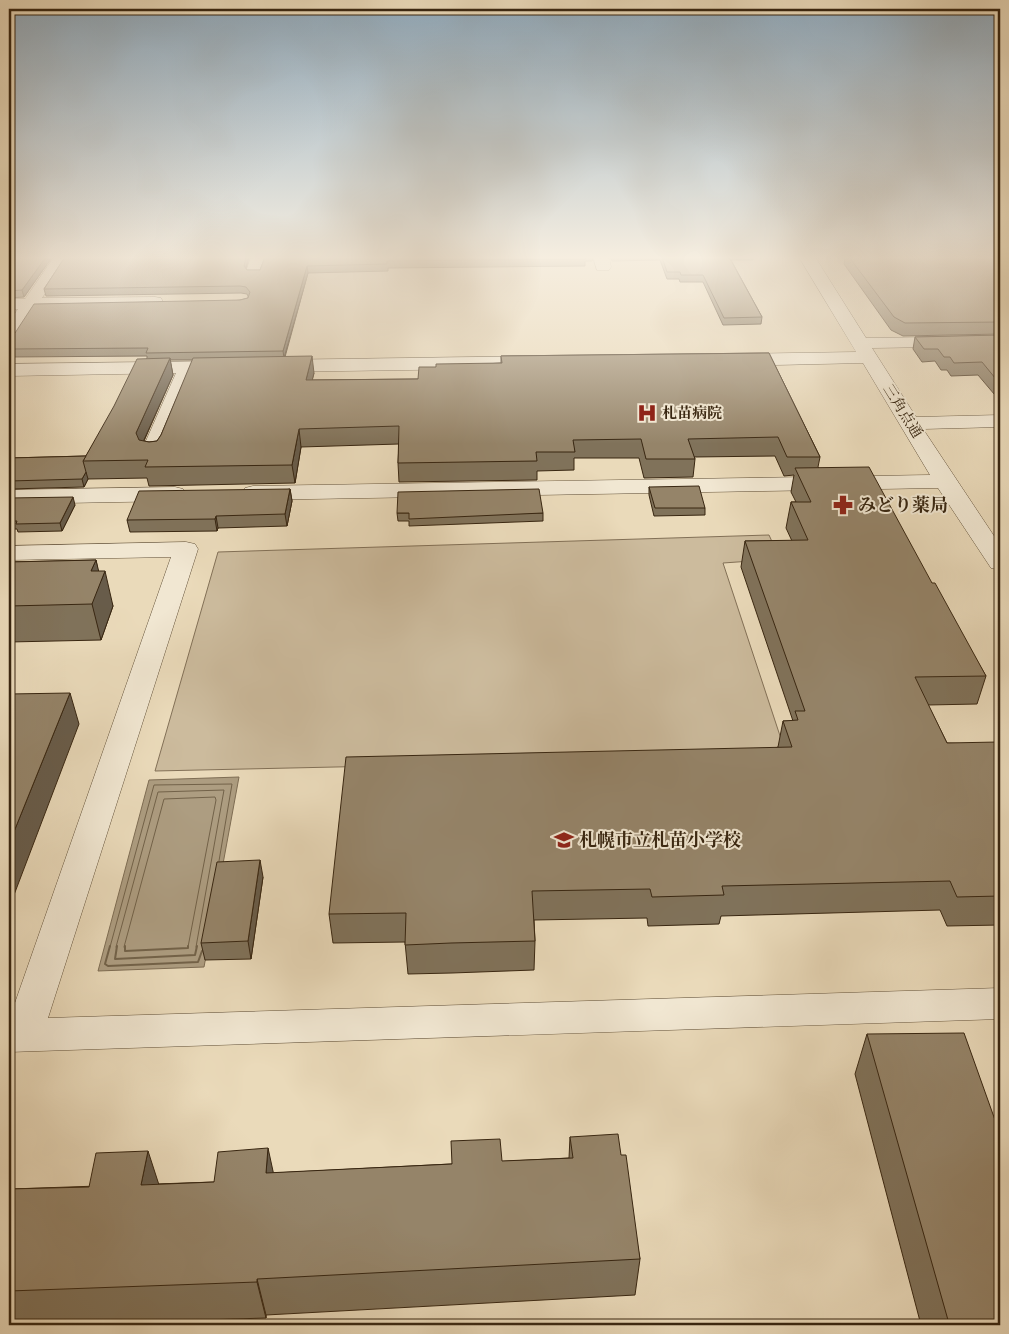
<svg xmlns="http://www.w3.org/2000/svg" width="1009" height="1334" font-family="'Sorts Mill Goudy','Noto Serif JP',serif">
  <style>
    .green { fill: #ccbb9d; stroke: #827057 }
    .water { fill: #ad9d81; stroke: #7e6d54 }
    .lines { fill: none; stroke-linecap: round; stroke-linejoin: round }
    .shore-far1 { stroke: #726249; stroke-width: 1 }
    .shore { stroke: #726249; stroke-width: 2 }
    .minor-casing { stroke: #64533b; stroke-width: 1 }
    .minor { fill: #f1e7d2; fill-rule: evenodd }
    .wall { fill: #80725a; stroke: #382611; fill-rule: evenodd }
    .shaded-wall { fill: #685c4a; stroke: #382611 }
    .building { fill: #958469; stroke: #382611 }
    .labels { text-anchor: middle; stroke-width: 4; stroke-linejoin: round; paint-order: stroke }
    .far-street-label { font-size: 15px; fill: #382611; stroke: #f1e7d2 }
    .far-poi-label { font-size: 15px; font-weight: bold; fill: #382611; stroke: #f1e7d2; text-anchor: start }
    .poi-label { font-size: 18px; font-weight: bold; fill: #382611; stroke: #f1e7d2; text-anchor: start }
  </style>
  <rect width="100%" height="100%" fill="#eadaba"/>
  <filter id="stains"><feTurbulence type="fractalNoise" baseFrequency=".004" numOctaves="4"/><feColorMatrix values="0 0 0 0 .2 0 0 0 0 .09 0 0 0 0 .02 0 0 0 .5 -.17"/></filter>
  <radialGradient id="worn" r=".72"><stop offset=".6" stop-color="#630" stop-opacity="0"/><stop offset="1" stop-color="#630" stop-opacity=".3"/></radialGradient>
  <polygon class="green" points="769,535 780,559 723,563 787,757 155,771 218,552"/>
  <polygon class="water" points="239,777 204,967 98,971 149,780"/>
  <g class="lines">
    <g class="shore-far1">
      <polyline points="110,947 154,785 232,784 219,861"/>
      <polyline points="116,947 158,792 224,790 196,947"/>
      <polyline points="124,947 164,799 215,797 216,800 188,947"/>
    </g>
    <g class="shore">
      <polyline points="110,946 105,964 108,966 198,962 202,951"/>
      <polyline points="117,946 115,959 195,955 197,946"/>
      <polyline points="125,946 125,951 188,948 188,946"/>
    </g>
    <defs>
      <g id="minor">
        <polygon points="54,257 69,257 42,298 155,297 161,298 163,302 161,306 155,307 35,309 15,339 9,340 9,322 18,309 9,309 9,299 25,299"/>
        <polygon points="251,257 267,257 260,275 248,275 246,272"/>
        <polygon points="593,257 609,257 611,267 609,270 597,270"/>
        <polygon points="799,257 815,257 866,338 1000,336 1000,346 872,348 916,417 1000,415 1000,427 923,429 1000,545 1000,570 991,568 938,488 253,500 245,498 242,493 245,488 253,486 930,475 863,363 735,366 728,364 726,360 728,356 735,354 856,352"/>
        <polygon points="540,356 547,358 549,362 547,366 540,368 275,372 268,370 266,366 268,362 275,360"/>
        <polygon points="227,361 234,363 236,367 234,371 195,373 163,452 160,457 152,458 144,457 141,452 176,373 9,376 9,364"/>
        <polygon points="175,487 183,489 186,494 183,499 175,501 9,504 9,490"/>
        <polygon points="186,542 195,544 198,549 48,1018 1000,988 1000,1019 9,1052 9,1020 171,557 9,560 9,546"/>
      </g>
    </defs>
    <use href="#minor" class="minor-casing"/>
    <use href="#minor" class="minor"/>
  </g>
  <g class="wall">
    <polygon points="9,257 52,257 24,297 9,298"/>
    <path d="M65,257H249L246,269L247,270H260L265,257H593L592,261H585V266L388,268V271L308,273L285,357L314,373L312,380L418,379L436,367L501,363V356L769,353L820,457L818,467L932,583L986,676L977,704L928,705L947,743L1000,745V925L947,926L940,910L721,916L719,924L648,926L647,918L534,920L535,941L534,970L452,973L408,974L405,942L333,943L329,914L778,747L783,721H793L741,567L745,541H792L786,528L791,502H796L791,492L794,475L784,476L775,456L694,457L695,459L693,477L644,478L639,458H574V470L537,471V480L399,482L398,463L399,444L301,447L295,483L149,486L147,478L88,479L84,487L9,489V458L86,456L147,358V356L9,357V334L240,300L248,298V296L247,294L241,293L46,296L44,289ZM170,360H193L161,435L157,441L149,442L144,441L173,375Z"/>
    <polygon points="610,257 753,257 753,260 731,260 762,317 761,324 723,325 703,282 680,282 679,279 667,279 660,260 612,261"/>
    <polygon points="845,257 1000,257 1000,334 903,336 891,330 844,264"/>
    <polygon points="1000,335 1000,401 978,375 951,376 947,370 941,370 935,361 922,362 913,349 915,337"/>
    <polygon points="649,487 705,508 705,515 654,516 649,495"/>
    <polygon points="290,489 292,501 287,526 218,528 217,531 130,532 127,520"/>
    <polygon points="9,498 75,505 62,531 18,532 17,529 9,529"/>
    <polygon points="397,513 543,513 543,521 409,526 409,521 398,521"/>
    <polygon points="96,560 98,571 113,606 101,640 9,642 9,562"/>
    <polygon points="263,877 251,959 205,960 201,943"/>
    <polygon points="867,1034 1000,1134 1000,1325 921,1325 855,1074"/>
    <polygon points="570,1137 621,1155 640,1259 635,1295 266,1315 266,1318 50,1325 9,1325 9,1184 11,1189 214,1182 274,1173 569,1158"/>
  </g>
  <g class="shaded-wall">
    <polygon points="46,257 52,257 24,297 22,290"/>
    <polygon points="246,257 249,257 244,273 244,266"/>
    <polygon points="307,266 308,273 284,358 283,351"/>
    <polygon points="13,304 14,311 9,320 9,310"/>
    <polygon points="312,356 314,373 308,398 306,380"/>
    <polygon points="170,358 173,375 139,451 136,433"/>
    <polygon points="299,429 301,447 295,483 292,465"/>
    <polygon points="86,472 88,479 84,487 82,479"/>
    <polygon points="290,489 292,501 287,526 285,514"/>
    <polygon points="73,497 75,505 62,531 60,523"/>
    <polygon points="216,516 218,528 217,531 215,519"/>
    <polygon points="96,560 101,581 105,571 113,606 101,640 92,604 91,571"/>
    <polygon points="70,693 79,724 9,908 9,844"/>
    <polygon points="260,860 263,877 251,959 248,941"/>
    <polygon points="268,1148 276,1185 266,1173"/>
    <polygon points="148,1151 160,1188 141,1185"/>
    <polygon points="257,1279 266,1315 266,1318 257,1282"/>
  </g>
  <g class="building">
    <polygon points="9,257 46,257 22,290 9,291"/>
    <polygon points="65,257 246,257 244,266 247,270 260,270 265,257 585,257 585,259 387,261 387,264 307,266 283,351 146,353 148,348 9,349 9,334 15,333 34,304 240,300 248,298 250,292 246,287 240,286 44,289"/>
    <polygon points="662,257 729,257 762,317 724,318 703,275 681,275 680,272 667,272"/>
    <polygon points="849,257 1000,257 1000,322 905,323 894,317"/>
    <polygon points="9,303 13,304 9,310"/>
    <polygon points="1000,335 1000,384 982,362 954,363 950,357 944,357 938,349 924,349 915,337"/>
    <polygon points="769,353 820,457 787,457 778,437 688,439 695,459 646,459 641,439 573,440 575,452 536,452 537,461 398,463 399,426 299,429 292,465 145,467 148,460 83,461 114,406 137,359 170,358 136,433 139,440 149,442 157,441 161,435 193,358 312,356 306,380 418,379 419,367 436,367 436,364 502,363 501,356"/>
    <polygon points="86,456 83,461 86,472 82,479 9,481 9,458"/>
    <polygon points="869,467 932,583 935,583 986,676 915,677 947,743 998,742 1000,745 1000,896 957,897 950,881 722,886 724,895 652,897 650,889 532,891 535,941 451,943 405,945 406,913 329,914 346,757 792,747 783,721 798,720 795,711 805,711 745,541 808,540 791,502 811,502 795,468"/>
    <polygon points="699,486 705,508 655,508 649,487"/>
    <polygon points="290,489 285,514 216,516 215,519 127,520 139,491"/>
    <polygon points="539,489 543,513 409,519 409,513 397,513 398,492"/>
    <polygon points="73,497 60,523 16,524 17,521 9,521 9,498"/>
    <polygon points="96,560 91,571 105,571 92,604 9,606 9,562"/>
    <polygon points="70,693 9,844 9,694"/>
    <polygon points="260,860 248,941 201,943 217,862"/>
    <polygon points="964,1033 1000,1134 1000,1320 948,1320 867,1034"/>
    <polygon points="618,1134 621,1155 626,1155 640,1259 257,1279 257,1282 9,1291 9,1189 89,1187 96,1153 148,1151 141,1185 214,1182 218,1152 268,1148 266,1173 452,1164 451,1141 500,1139 502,1161 573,1158 570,1137"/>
  </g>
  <linearGradient id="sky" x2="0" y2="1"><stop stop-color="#90abbf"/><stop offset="0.58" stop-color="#f6eee0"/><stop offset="1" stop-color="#f6eee0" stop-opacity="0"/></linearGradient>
  <rect width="1009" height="444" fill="url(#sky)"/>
  <defs>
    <symbol id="hospital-bare" viewBox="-9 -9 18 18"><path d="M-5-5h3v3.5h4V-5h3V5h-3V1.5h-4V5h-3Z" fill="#8f2418" stroke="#f1e7d2" stroke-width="2.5" paint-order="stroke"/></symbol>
    <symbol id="pharmacy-bare" viewBox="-9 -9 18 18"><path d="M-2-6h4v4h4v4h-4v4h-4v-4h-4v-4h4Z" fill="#8f2418" stroke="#f1e7d2" stroke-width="2.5" paint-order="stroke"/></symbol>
    <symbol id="school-bare" viewBox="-9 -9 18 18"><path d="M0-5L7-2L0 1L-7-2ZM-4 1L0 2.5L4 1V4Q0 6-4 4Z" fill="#8f2418" stroke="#f1e7d2" stroke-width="2.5" paint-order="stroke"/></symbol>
  </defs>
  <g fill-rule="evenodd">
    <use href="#hospital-bare" x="633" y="399" width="28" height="28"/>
    <use href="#pharmacy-bare" x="829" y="491" width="28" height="28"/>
    <use href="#school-bare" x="550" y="826" width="28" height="28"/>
  </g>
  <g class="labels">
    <g class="far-street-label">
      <text transform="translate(903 411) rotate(58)" y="5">三角点通</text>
    </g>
    <g class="far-poi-label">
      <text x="662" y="418">札苗病院</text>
    </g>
    <g class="poi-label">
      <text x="858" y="511">みどり薬局</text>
      <text x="579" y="846">札幌市立札苗小学校</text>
    </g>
  </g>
  <rect width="1009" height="1334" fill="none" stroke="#eadaba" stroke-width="30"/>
  <rect x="10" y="10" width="989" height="1314" fill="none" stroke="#382611" stroke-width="2.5"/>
  <rect x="15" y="15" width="979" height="1304" fill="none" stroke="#382611"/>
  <rect width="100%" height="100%" filter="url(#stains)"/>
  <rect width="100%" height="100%" fill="url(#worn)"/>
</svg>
